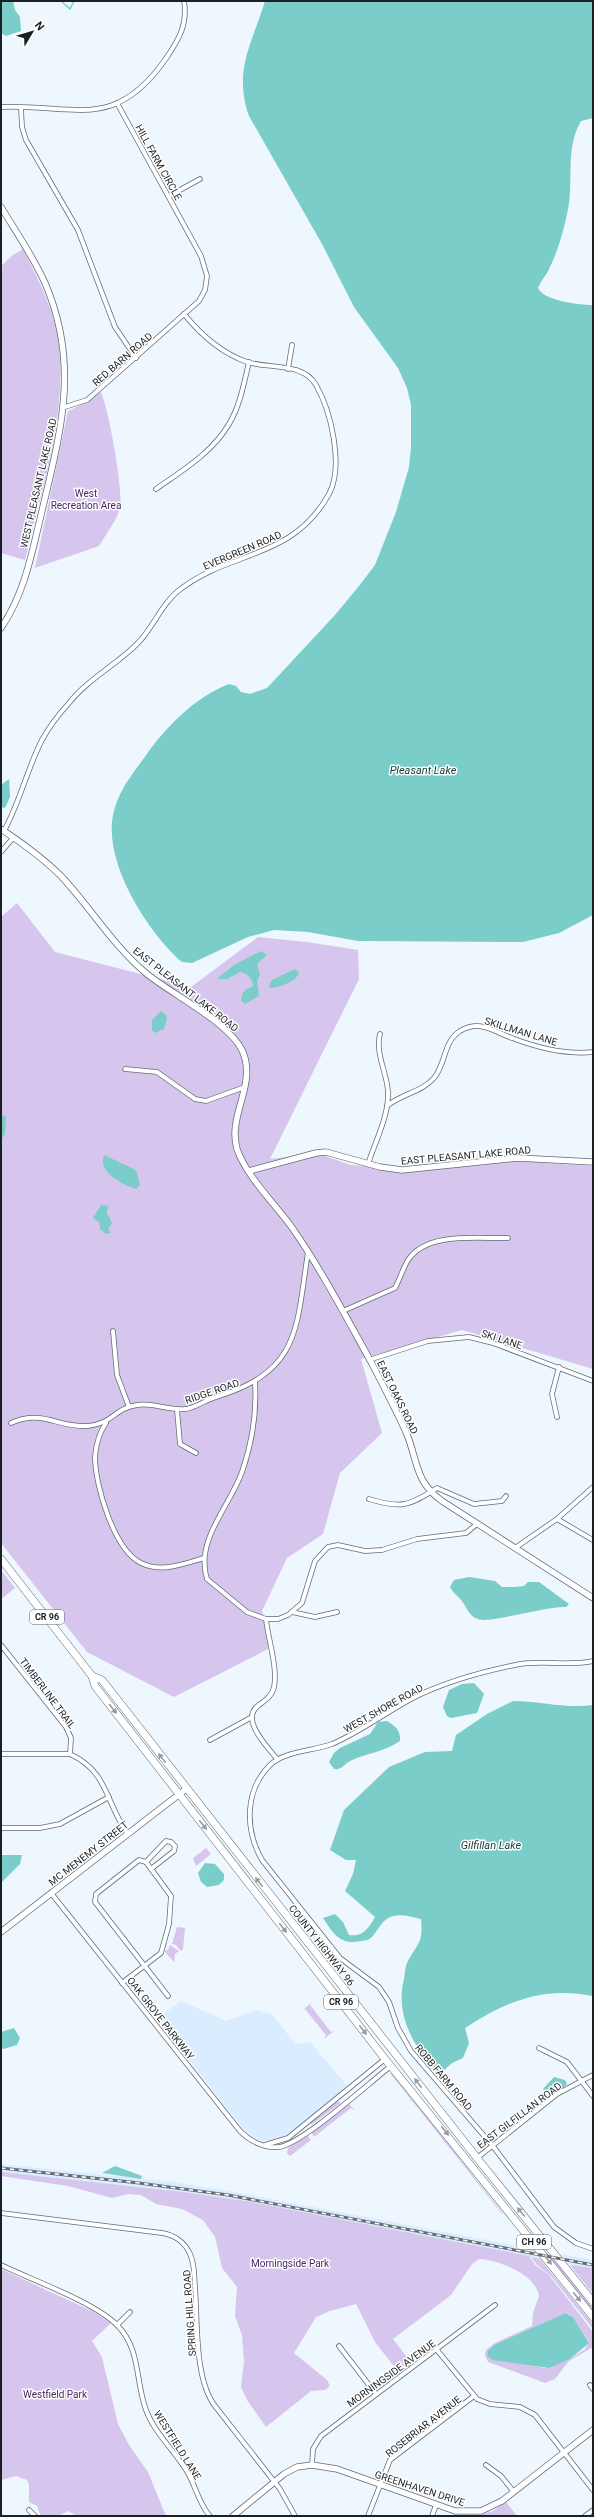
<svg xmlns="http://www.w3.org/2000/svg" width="594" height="2517" font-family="Roboto,sans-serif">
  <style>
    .built { fill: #daecff }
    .green { fill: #d6c6ee; fill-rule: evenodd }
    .water { fill: #7bcdc9 }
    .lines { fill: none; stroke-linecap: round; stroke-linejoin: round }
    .stream { stroke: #7bcdc9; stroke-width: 1.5 }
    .minor-casing { stroke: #616c77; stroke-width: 5.5 }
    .tertiary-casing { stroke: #616c77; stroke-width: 7 }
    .primary-casing { stroke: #616c77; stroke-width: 8 }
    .minor { stroke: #fff; stroke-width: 4 }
    .tertiary { stroke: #fff; stroke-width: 5.5 }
    .primary { stroke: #fff; stroke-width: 7 }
    .rail-casing { stroke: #676d73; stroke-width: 3 }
    .rail { stroke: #fff; stroke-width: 1.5; stroke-dasharray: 4.5; stroke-linecap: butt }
    .oneway { fill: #989b9c }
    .labels { text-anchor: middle; stroke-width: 3; stroke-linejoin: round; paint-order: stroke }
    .shield { fill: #fff; stroke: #5f6366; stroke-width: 1 }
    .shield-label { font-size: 9px; font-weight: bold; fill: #1b2024 }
    .street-label { font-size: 10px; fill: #1b2024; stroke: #fff }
    .park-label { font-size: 10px; fill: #462768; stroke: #fff }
    .water-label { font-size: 11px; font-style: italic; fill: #123b39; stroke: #fff }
  </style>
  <rect width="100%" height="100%" fill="#eef6fe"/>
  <g class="built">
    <polygon points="181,2001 226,2021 256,2010 273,2015 295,2044 310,2042 349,2088 290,2135 274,2142 259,2140 243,2129 157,2018"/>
    <polygon points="1,2164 174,2182 240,2193 533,2249 540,2259 1,2172"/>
    <polygon points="561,2254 593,2260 593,2269 570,2265"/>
  </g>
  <g class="green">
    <path d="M23,249C38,279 55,311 59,345C67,417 41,491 25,560L1,553V266L13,255Z"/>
    <path d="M101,392C108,407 124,491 120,508C117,520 106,534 99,546L35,568L68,411L87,402Z"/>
    <polygon points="17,903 55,952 191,987 258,937 307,942 358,950 359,979 270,1159 316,1153 351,1165 426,1170 517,1161 593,1166 593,1369 462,1330 361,1359 382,1433 340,1473 323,1534 287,1558 262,1611 269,1635 268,1649 174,1697 87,1652 1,1543 1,917"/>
    <polygon points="1,1570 15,1588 1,1599"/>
    <polygon points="206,1848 211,1854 196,1866 193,1858"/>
    <polygon points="177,1927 185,1928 183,1949 181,1951 176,1945 172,1944"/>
    <polygon points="170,1945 179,1951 175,1954 174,1962 164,1951 168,1950"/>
    <polygon points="312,2002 310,2005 331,2032 335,2030 324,2039 326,2035 305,2009 302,2011"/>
    <polygon points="390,2073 395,2076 503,2214 502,2214"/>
    <polygon points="338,2101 340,2102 340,2104 311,2125 311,2122"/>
    <polygon points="347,2104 350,2105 355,2111 351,2108 314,2137 311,2132"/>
    <polygon points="307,2135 311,2140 290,2156 287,2153 288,2148"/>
    <path d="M1,2172L183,2192L252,2202L529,2256L535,2265L549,2275L593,2332V2347L569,2361L555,2379L545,2383L488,2362L485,2355L486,2350L495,2343L532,2326L533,2313L539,2296C535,2274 499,2260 479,2259L472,2264L451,2295L393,2339L413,2365L400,2374L375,2342L356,2304L330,2311L316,2317L294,2353L327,2380L330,2386L325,2390L311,2391L266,2427L247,2400L241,2387L244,2362L242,2335L235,2316L237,2287L222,2268L215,2237L203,2220L182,2209L156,2204L141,2195L128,2194L112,2198L68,2186L1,2176ZM567,2313L572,2316L589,2342L585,2349L570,2359L545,2368L510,2361L490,2348Z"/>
    <polygon points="531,2257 540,2259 593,2324 593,2329 551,2276 537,2265"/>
    <polygon points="551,2259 556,2260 593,2307 593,2311"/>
    <polygon points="570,2265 593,2268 593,2294"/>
    <polygon points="1,2269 94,2312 111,2323 92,2341 102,2357 118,2424 129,2445 148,2472 166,2516 77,2516 68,2511 58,2516 41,2516 37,2506 29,2502 29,2485 27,2480 16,2476 1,2480"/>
    <polygon points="506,2502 517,2516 477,2516 493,2511"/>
  </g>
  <g class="water">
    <polygon points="1,1 13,1 15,10 20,17 21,31 6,36 1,33"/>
    <path d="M265,1H593V118L581,121C564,150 575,183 567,214C564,230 557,253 550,267C547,275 541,280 538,288C544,301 580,305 593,305V915L559,933L523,942L358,941L308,932L274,930L248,937L192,963L182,962C147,932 101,859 114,811C120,787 136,770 149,751C170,723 196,697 229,684L236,686L241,692L250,694L267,688L335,615L359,586L375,565L396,512L409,467L411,448V405L407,388L398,368L354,307L322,244L249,116C233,70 252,44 265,1Z"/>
    <polygon points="9,779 10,797 5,808 1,807 1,785"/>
    <path d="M261,951L267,955L257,964L260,975L257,981L259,996L245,1004L241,1000C242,990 246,990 253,986C253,979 247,973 240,972L227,979H217L234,965Z"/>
    <path d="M295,969L299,972C298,981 280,987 271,988L269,986L272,980Z"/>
    <polygon points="161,1011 166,1015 167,1019 164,1029 155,1033 152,1030 152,1020"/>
    <polygon points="1,1114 6,1117 5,1134 1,1140"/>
    <path d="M104,1155L134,1169L137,1172L140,1185L136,1189C123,1185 97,1172 104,1155Z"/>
    <polygon points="101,1205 108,1206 107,1213 112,1223 108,1229 111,1233 106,1234 100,1229 99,1222 93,1218"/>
    <path d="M469,1577L495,1581L502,1587H514L524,1586L528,1582H539L569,1604L566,1607C545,1606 489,1624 478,1619C469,1616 467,1608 462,1601C458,1596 453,1593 450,1587L454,1580Z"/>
    <polygon points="474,1683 484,1694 477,1713 451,1718 447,1716 443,1707 449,1690 462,1684"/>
    <path d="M513,1701C539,1701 566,1709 593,1705V1996C542,1986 507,2001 465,2028L469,2043L463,2058L452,2063L442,2072H436C413,2045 395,2015 404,1979C405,1974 405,1966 408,1961C419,1941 423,1943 421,1919C412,1917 402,1914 393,1916C382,1919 379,1929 372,1937C369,1940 364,1941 361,1941C340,1946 333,1933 323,1918L335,1914L343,1922L349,1935C363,1937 368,1929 375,1917L345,1891L353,1874L356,1860H346L330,1850L344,1810L389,1767L425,1752L452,1751L456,1735L487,1714Z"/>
    <path d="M387,1721C395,1726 401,1730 400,1741C384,1752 367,1753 350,1761C343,1765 342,1770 334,1769L329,1762L334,1753L340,1748L370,1734L378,1722Z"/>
    <polygon points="1,1855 22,1855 20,1864 1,1883"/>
    <polygon points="205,1863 215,1864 224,1874 224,1880 219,1885 207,1887 201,1882 198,1873"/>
    <polygon points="14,2028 20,2038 17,2045 3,2049 1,2048 1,2032"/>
    <polygon points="554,2077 565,2080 567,2084 552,2098 543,2089"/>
    <polygon points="115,2166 142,2176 141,2179 102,2173"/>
    <polygon points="566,2313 573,2317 589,2343 570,2359 549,2368 493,2360 487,2356 488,2351 494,2345"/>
  </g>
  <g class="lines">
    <polyline class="stream" points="61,1 70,9 74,1"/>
    <defs>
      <g id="minor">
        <path d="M1,107C75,104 115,133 167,57C179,39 188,24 184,1"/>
        <polyline points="21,108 22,127 26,140 78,230 115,327 136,358"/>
        <polyline points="169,196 200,179"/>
        <polyline points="288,369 292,345"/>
        <polyline points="65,407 87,400 199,301 205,290 207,276 201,256 117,103"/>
        <path d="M156,489C183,470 212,453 229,424C240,406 244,383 249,362"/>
        <path d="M4,831C20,802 27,769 42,740C49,727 59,714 69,703C88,679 116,665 137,644C154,627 162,602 182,588C233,550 293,559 329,494C344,466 331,411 316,385C303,362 269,369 247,362C221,353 201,335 184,314"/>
        <polyline points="1,852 13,838"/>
        <polyline points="125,1069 157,1072 195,1099 206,1101 245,1087"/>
        <path d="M387,1106C401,1094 422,1092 434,1078C446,1064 443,1042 460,1031C467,1027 476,1025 484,1027C493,1029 503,1035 512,1038C538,1048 565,1055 593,1052"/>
        <path d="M368,1164C375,1142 389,1116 388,1092C387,1072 375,1054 380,1034"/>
        <path d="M343,1311L395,1288C400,1279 403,1268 408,1260C427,1231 478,1239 508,1238"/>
        <polyline points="113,1331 117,1375 129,1407"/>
        <polyline points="369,1360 428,1341 469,1337 493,1343 593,1381"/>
        <path d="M255,1382C257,1413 252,1443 242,1472C229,1508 195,1540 207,1579L247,1612L266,1619H278L288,1615L302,1603L315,1561L328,1547L338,1545L365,1551L382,1550L417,1539L466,1533L477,1524"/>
        <polyline points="177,1410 180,1444 196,1453"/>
        <polyline points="557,1417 552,1394 559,1367"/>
        <path d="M11,1423C43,1409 57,1428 88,1426C112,1424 115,1408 137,1405C153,1402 168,1411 185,1409C196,1408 205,1400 216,1397C301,1371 296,1329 308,1252"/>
        <path d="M106,1423C99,1433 96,1445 95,1457C95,1485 114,1550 141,1563C161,1573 184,1564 204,1558"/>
        <path d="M369,1499C401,1509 409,1506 437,1488L474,1504L502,1501L506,1496"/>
        <polyline points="557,1519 593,1540"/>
        <polyline points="515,1548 557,1519 593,1487"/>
        <polyline points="292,1612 315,1617 337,1612"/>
        <path d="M266,1619C268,1639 278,1668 274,1687C272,1696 266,1700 259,1705C239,1719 267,1746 277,1759"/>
        <polyline points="1,1645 66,1727 71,1738 70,1754"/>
        <path d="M593,1661C567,1667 540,1659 515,1665C481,1672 442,1683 411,1699C385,1713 360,1732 332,1744C313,1751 284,1751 270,1765C244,1791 245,1830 262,1860L340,1958L379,1987L389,2002L398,2028L411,2051L492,2145L554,2227L576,2243L593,2249"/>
        <polyline points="210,1740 252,1717"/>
        <path d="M1,1754H70C109,1772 105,1803 128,1834"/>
        <polyline points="1,1828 40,1828 60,1824 109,1797"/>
        <polyline points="146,1862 139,1860 96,1894 95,1902 168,1996"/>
        <polyline points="146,1862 166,1841 171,1842 175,1846 174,1851 151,1869"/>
        <path d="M51,1893L240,2131C250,2141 265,2149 279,2147C302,2144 369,2083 391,2066"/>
        <polyline points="122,1983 161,1953 169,1924 171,1896 146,1862"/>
        <polyline points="539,2048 567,2062 593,2096"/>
        <polyline points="265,2145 288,2138 385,2059"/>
        <polyline points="477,2158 557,2094 593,2075"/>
        <path d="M1,2213L162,2233C174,2235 185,2242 190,2254C195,2264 194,2276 195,2287C198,2322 194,2378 215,2406L280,2489L295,2516"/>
        <path d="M1,2265C32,2280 94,2302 117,2325C141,2349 135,2380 146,2410C155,2434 175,2451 188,2473C196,2487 199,2504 210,2516"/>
        <polyline points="117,2325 130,2312"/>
        <polyline points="339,2346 376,2394"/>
        <polyline points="437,2350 477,2399 490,2404 520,2407 535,2415 593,2490"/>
        <polyline points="590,2385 593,2389"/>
        <polyline points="312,2465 313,2449 321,2436 495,2305"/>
        <polyline points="486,2465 501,2476 514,2492"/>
        <polyline points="29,2510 35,2516"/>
        <polyline points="368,2516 390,2460 474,2396"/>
        <polyline points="432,2516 436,2505"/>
        <polyline points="585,2516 593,2510"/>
      </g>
      <g id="tertiary">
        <path d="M1,207C16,232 33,256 45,283C80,364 61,430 42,511C32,552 25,593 1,628"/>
        <path d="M1,829C22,843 43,858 61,876C91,908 113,946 147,974C173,995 228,1022 242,1050C258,1084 227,1115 237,1149C246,1176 276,1205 293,1229C322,1271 345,1315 370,1360C382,1383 395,1408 406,1432C418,1460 414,1481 442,1501L593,1598"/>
        <polyline points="249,1171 316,1153 326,1152 380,1167 402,1170 518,1158 593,1162"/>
        <polyline points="1,1932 186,1789"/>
        <polyline points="233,2516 284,2474 297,2467 312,2465 337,2469 455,2511 481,2511 502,2501 593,2430"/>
      </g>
      <g id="primary">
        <polyline points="1,1559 92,1676 95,1686 385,2059 593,2317"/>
        <polyline points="92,1676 102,1680 477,2158 593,2302"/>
      </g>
    </defs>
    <use href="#minor" class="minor-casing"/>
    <use href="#tertiary" class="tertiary-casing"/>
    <use href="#primary" class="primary-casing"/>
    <use href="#minor" class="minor"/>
    <use href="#tertiary" class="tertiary"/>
    <use href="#primary" class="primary"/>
    <defs>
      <polyline id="rail" points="1,2168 139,2183 228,2195 593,2265"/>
    </defs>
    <use href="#rail" class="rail-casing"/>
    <use href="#rail" class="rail"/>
  </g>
  <defs><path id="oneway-solid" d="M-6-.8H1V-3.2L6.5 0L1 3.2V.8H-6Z"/></defs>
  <g class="oneway">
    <use href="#oneway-solid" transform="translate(113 1709) rotate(52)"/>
    <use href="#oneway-solid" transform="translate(162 1758) rotate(-128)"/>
    <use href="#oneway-solid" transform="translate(203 1825) rotate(52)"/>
    <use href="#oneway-solid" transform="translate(259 1882) rotate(-128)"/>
    <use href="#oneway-solid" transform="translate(283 1928) rotate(52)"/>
    <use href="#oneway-solid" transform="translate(363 2030) rotate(52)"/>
    <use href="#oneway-solid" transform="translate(418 2083) rotate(-128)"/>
    <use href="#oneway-solid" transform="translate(445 2131) rotate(51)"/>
    <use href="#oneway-solid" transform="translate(521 2212) rotate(-130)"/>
    <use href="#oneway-solid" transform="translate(548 2260) rotate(51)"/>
    <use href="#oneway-solid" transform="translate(577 2297) rotate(51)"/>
  </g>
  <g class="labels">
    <g class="shield">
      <rect x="30" y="1610" width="34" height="14" rx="3"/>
      <rect x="324" y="1995" width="34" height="14" rx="3"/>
      <rect x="517" y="2235" width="34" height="14" rx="3"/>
    </g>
    <g class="shield-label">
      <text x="47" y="1620">CR 96</text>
      <text x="341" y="2005">CR 96</text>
      <text x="534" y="2245">CH 96</text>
    </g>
    <g class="street-label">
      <text transform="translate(159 162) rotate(61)" y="4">HILL FARM CIRCLE</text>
      <text transform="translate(122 359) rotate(-41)" y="4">RED BARN ROAD</text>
      <text transform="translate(38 483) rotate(-77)" y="4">WEST PLEASANT LAKE ROAD</text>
      <text transform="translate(242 550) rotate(-23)" y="4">EVERGREEN ROAD</text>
      <text transform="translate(186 989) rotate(38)" y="4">EAST PLEASANT LAKE ROAD</text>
      <text transform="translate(521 1031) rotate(17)" y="4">SKILLMAN LANE</text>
      <text transform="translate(466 1155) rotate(-5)" y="4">EAST PLEASANT LAKE ROAD</text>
      <text transform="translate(502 1339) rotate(18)" y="4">SKI LANE</text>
      <text transform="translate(212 1391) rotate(-19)" y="4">RIDGE ROAD</text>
      <text transform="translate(398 1397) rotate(64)" y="4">EAST OAKS ROAD</text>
      <text transform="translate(48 1693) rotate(53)" y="4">TIMBERLINE TRAIL</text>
      <text transform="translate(383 1708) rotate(-29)" y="4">WEST SHORE ROAD</text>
      <text transform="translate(88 1853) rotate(-38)" y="4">MC MENEMY STREET</text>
      <text transform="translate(322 1945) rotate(52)" y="4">COUNTY HIGHWAY 96</text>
      <text transform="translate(161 2018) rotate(52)" y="4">OAK GROVE PARKWAY</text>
      <text transform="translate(444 2077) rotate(50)" y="4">ROBB FARM ROAD</text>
      <text transform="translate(519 2115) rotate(-37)" y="4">EAST GILFILLAN ROAD</text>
      <text transform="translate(189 2313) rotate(-94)" y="4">SPRING HILL ROAD</text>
      <text transform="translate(391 2373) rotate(-36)" y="4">MORNINGSIDE AVENUE</text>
      <text transform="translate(423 2426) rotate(-38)" y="4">ROSEBRIAR AVENUE</text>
      <text transform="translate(178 2445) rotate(58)" y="4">WESTFIELD LANE</text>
      <text transform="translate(420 2488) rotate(18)" y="4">GREENHAVEN DRIVE</text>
    </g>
    <g class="park-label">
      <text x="86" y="497">West<tspan x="86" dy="12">Recreation Area</tspan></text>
      <text x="290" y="2267">Morningside Park</text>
      <text x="55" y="2398">Westfield Park</text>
    </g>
    <g class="water-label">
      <text x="423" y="774">Pleasant Lake</text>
      <text x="491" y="1849">Gilfillan Lake</text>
    </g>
  </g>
  <rect width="594" height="2517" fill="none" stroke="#1b2024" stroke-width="4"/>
  <g transform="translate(32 32) rotate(52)" stroke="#ffffff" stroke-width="3" paint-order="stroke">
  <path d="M0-3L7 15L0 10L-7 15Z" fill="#1b2024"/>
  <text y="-6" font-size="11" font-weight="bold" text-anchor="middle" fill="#1b2024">N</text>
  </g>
</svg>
